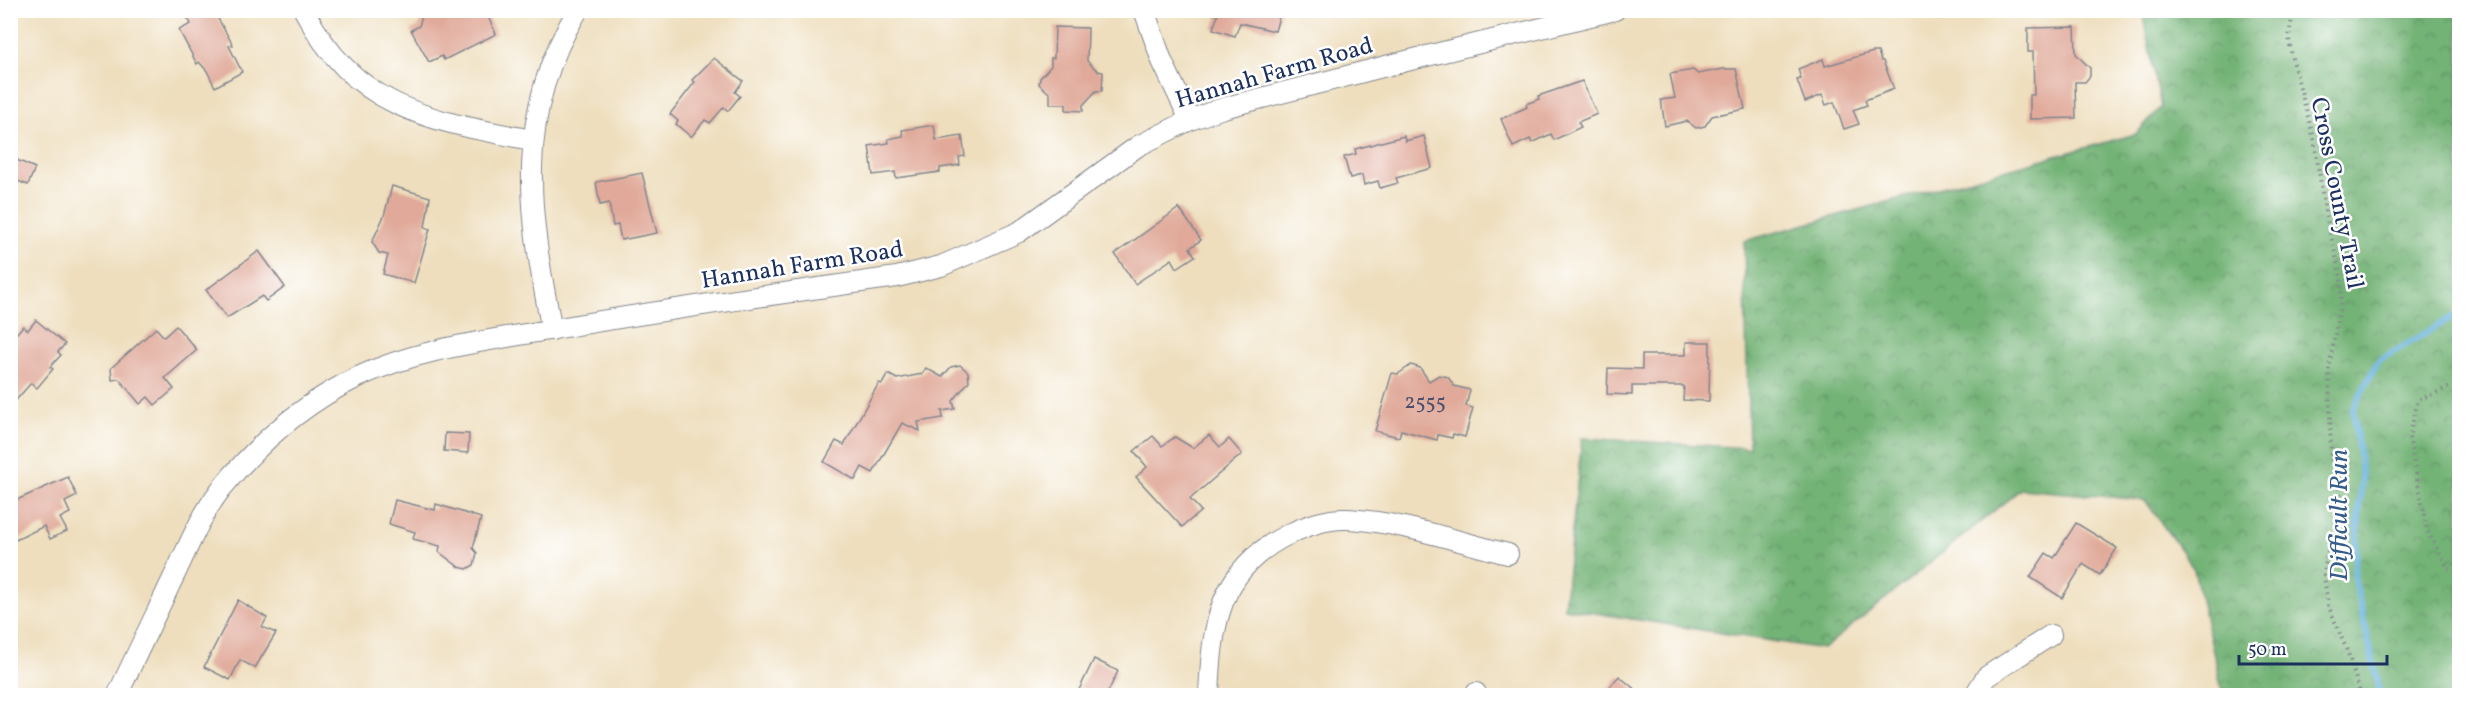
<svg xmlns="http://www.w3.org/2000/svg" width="2470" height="706" font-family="Vollkorn,serif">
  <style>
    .forest { fill: url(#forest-crowns); stroke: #47716a; stroke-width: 1.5 }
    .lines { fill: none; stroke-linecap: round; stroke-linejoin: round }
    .stream { stroke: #65b1de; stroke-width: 6 }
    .building { fill: #e0a999 }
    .minor-casing { stroke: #84868e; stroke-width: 22 }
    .path { stroke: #84868e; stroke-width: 4; stroke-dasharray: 1.5 4.5; stroke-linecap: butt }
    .minor { stroke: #fff; stroke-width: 20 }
    .labels { text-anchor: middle; stroke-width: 5; stroke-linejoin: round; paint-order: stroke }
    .number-label { font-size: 21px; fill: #4c4e6d }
    .street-label { font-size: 24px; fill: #1b2f5e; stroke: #fff }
    .water-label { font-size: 26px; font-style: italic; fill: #355c8b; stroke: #fff }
  </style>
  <defs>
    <pattern id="forest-crowns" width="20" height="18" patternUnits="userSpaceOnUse" patternTransform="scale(1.5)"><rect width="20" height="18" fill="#73b376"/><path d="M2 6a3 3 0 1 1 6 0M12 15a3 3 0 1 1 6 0" fill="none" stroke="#5e9264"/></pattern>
  </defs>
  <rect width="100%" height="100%" fill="#fff"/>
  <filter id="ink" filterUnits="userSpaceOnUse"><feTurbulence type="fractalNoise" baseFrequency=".0167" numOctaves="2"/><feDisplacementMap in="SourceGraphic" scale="12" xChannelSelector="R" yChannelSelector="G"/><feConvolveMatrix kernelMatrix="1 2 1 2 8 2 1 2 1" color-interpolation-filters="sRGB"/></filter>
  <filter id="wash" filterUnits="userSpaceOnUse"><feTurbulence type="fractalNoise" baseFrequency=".008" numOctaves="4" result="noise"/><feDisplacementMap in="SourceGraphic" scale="24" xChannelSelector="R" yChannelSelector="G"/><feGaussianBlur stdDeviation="1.35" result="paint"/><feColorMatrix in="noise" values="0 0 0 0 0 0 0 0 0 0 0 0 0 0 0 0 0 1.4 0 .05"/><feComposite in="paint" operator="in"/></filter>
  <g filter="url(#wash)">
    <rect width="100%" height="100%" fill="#eedebd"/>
    <polygon class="forest" points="2142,11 2459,11 2459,695 2223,695 2194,569 2145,500 2021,489 1823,649 1564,608 1582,438 1749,448 1744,241 2136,134 2161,107"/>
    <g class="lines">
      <polyline class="stream" points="2381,696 2354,578 2362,477 2353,409 2378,361 2460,313"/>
    </g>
    <g id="blocks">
      <g class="building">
        <polygon points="183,10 213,10 233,45 229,46 242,72 215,87 207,71 199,62 197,64 179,30 191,24"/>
        <polygon points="424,10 485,10 496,34 444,60 442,56 429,62 411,30 419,26"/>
        <polygon points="1213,10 1281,10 1275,31 1240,23 1235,36 1213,29 1218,15 1213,14"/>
        <polygon points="1055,27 1088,28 1087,61 1098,71 1103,72 1102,91 1096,91 1083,105 1083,111 1066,110 1066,104 1050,104 1050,94 1039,84 1040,78 1051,66 1051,58 1054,58"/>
        <polygon points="2075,27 2076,54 2090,68 2090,76 2085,82 2075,82 2076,118 2030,119 2030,95 2034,95 2033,52 2028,52 2028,28"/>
        <polygon points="1873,52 1878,52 1881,61 1883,61 1894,89 1865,100 1867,105 1853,110 1859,124 1844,129 1834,102 1826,105 1822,95 1805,102 1797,80 1801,79 1798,69 1823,59 1825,66"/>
        <polygon points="714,58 743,81 735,92 740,96 728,111 724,107 710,123 705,120 691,137 676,124 678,121 670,114 695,82 692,80"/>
        <polygon points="1723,69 1736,69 1745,109 1712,116 1705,126 1696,128 1687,121 1665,126 1661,100 1675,98 1670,74 1693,70 1698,74"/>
        <polygon points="1582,81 1597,114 1578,122 1581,127 1554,140 1551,134 1532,143 1530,139 1513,147 1501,119 1527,107 1526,104 1539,99 1538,96"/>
        <polygon points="934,125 936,140 962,136 965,156 959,157 960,165 940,168 940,172 896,178 895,172 873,175 869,146 889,143 888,139 903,136 902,130"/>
        <polygon points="1404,136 1405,141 1424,136 1432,168 1396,178 1398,183 1380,188 1378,181 1364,185 1362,175 1350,178 1344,157 1356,154 1355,149"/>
        <polygon points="10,157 35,168 28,185 10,178"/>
        <polygon points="642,173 657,233 621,240 618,225 613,226 609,203 600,205 596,182"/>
        <polygon points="392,186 430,197 425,227 430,229 414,283 383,274 388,255 379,253 372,242 384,216"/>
        <polygon points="1179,208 1201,240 1190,248 1195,256 1177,268 1172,259 1135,284 1115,254"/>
        <polygon points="259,251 285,287 266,301 262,296 227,318 206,290"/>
        <polygon points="36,320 65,344 58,352 61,355 50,367 53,369 37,388 31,383 10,407 10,341 23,326 28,330"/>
        <polygon points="176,326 197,350 165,378 174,389 155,405 148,397 140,404 119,379 112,380 111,368 156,328 164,337"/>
        <polygon points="1686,342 1710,342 1709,401 1683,400 1684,386 1632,386 1632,395 1607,394 1608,368 1642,369 1642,355 1686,355"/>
        <polygon points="960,365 968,372 969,381 953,401 955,409 942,411 943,418 918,422 920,431 902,423 873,473 862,467 855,480 824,462 836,441 844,445 879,383 882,384 888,374 897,379 922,374 926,368 942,377 951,367"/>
        <polygon points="1411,365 1420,368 1429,381 1439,375 1448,377 1454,386 1470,390 1466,406 1473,408 1465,437 1453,434 1452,438 1438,435 1437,440 1401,430 1399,437 1375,431 1392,373 1398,374"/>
        <polygon points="445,433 469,434 468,453 444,451"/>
        <polygon points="1209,435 1220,447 1229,439 1242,454 1190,499 1201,511 1182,527 1136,477 1147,467 1134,451 1153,436 1162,446 1175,437 1193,448"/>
        <polygon points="68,477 77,496 65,502 70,513 60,518 67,531 50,539 44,526 16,540 10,529 10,503"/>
        <polygon points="395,500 435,510 436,504 481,518 473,548 477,553 474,565 467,569 459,567 439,552 440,546 413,539 415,532 389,524"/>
        <polygon points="2076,523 2117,548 2100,575 2083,564 2062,598 2030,577 2046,553 2054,558"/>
        <polygon points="238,600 267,618 262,627 276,633 255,668 240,660 230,680 204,667"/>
        <polygon points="1094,659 1118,671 1106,696 1076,696"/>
        <polygon points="1619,676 1643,696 1602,696"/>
      </g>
    </g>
  </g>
  <g filter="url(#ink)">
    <use href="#blocks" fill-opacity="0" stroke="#84868e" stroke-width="1.5"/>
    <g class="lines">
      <defs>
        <g id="minor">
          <path d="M304,10C355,110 432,121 532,140"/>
          <polyline points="1144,10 1162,61 1190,120"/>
          <path d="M552,330C529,216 513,115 578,10"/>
          <path d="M117,696C136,655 156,614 175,574C189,545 201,515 221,489C259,442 304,403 358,377C420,348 488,341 554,329C668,309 782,293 897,277L941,266L1019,232L1138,146L1190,120L1223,108L1390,65L1615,10"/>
          <path d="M1209,696C1212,625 1218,570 1287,535C1305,526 1328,518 1348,519C1402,522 1456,541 1508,554"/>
          <polyline points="1475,696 1476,693"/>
          <polyline points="1974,696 1986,677 2051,635"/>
        </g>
      </defs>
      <use href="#minor" class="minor-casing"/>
      <g class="path">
        <polyline points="2293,10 2289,38 2292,58 2314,139 2325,211 2341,278 2341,302 2329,368 2331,457 2342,500 2337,530 2327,554 2324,576 2328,605 2348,653 2361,696"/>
        <polyline points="2460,383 2418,400 2409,437 2427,530 2448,568 2460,573"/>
      </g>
      <use href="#minor" class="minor"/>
    </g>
  </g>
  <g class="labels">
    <g class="number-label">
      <text x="1425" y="408">2555</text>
    </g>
    <g class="street-label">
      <text transform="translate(1274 72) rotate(-16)" y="8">Hannah Farm Road</text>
      <text transform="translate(2338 193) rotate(79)" y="8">Cross County Trail</text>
      <text transform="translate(802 264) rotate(-9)" y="8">Hannah Farm Road</text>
    </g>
    <g class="water-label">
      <text transform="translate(2338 515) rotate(-90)" y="9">Difficult Run</text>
    </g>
  </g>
  <rect width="2470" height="706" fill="none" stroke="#fff" stroke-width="36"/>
  <path d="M2239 655v9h148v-9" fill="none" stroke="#1b2f5e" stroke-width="3"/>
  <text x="2248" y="655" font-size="18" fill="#1b2f5e" stroke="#ffffff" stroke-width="4.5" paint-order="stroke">50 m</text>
</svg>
